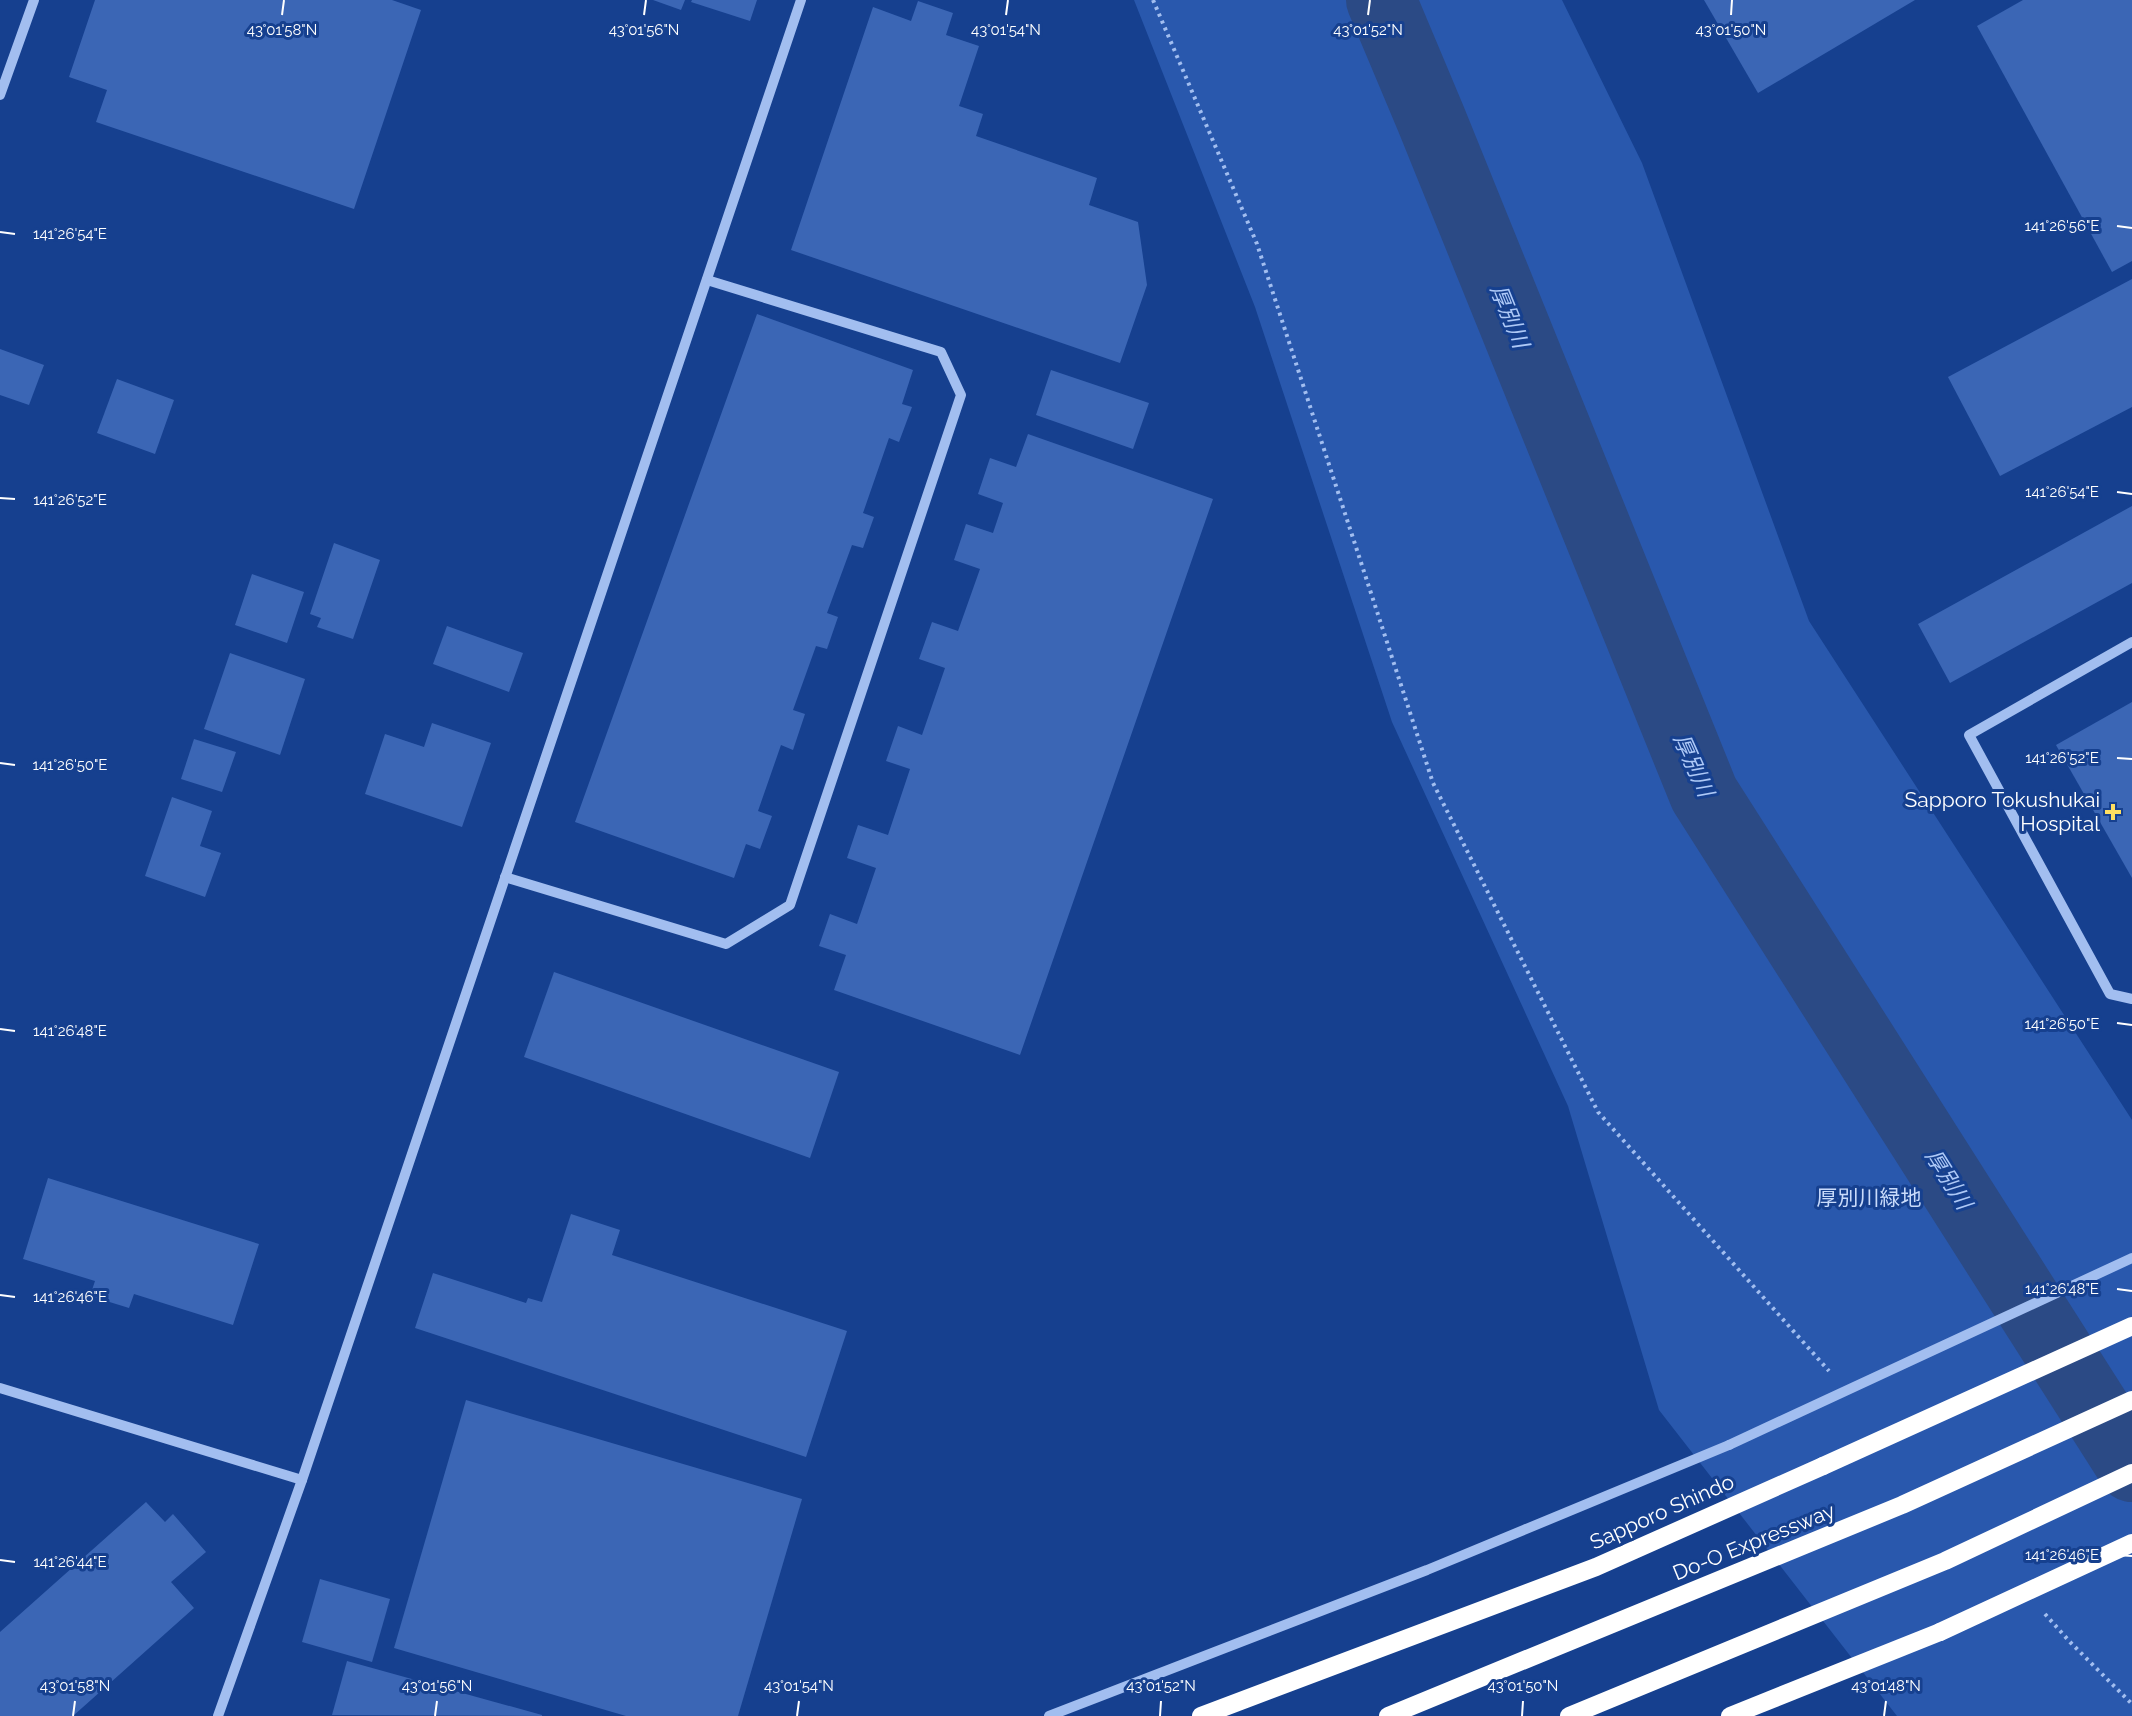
<svg xmlns="http://www.w3.org/2000/svg" width="2132" height="1716" font-family="Raleway,'Noto Sans JP',sans-serif">
  <style>
    .green { fill: #2958ad }
    .lines { fill: none; stroke-linecap: round; stroke-linejoin: round }
    .river { stroke: #2b4a85; stroke-width: 70 }
    .building { fill: #3b66b5 }
    .path { stroke: #a2bef0; stroke-width: 4; stroke-dasharray: 3 4.5; stroke-linecap: butt }
    .minor { stroke: #a2bef0; stroke-width: 10 }
    .highway { stroke: #fff; stroke-width: 18 }
    .minor-bridge { stroke: #a2bef0; stroke-width: 10 }
    .highway-bridge { stroke: #fff; stroke-width: 18 }
    .ticks { fill: none; stroke: #fff; stroke-width: 2 }
    .poi-dot { fill: #ffdf61; stroke: #16408f; stroke-width: 2 }
    .labels { text-anchor: middle; stroke-width: 6; stroke-linejoin: round; paint-order: stroke }
    .poi-label { font-size: 21px; fill: #fff; stroke: #16408f; text-anchor: end }
    .park-label { font-size: 21px; fill: #c9dbfb; stroke: #16408f }
    .street-label { font-size: 21px; fill: #fff; stroke: #16408f }
    .water-label { font-size: 22px; font-style: italic; fill: #aec9f7; stroke: #16408f }
    .ticks-label { font-size: 15px; text-anchor: middle; fill: #fff; stroke: #16408f; stroke-width: 6; stroke-linejoin: round; paint-order: stroke }
  </style>
  <rect width="100%" height="100%" fill="#16408f"/>
  <polygon class="green" points="1134,0 1562,0 1642,163 1809,621 2132,1120 2132,1716 1897,1716 1659,1410 1568,1106 1392,722 1255,307"/>
  <g class="lines">
    <polyline class="river" points="1381,0 1431,119 1704,794 2132,1467"/>
  </g>
  <g class="building">
    <polygon points="95,0 392,0 421,10 354,209 96,122 107,90 69,77"/>
    <polygon points="653,0 685,0 681,10"/>
    <polygon points="692,0 757,0 750,21 691,2"/>
    <polygon points="1704,0 1915,0 1758,93"/>
    <polygon points="2023,0 2132,0 2132,261 2112,272 1977,26"/>
    <polygon points="918,1 953,13 946,35 979,46 959,106 983,114 976,136 1097,178 1089,205 1138,222 1147,285 1120,363 791,250 873,7 911,21"/>
    <polygon points="2132,279 2132,407 2000,476 1948,377"/>
    <polygon points="757,314 913,370 902,404 912,407 899,442 889,438 863,513 874,517 863,548 852,545 827,613 838,617 827,649 816,646 793,710 805,714 793,750 781,745 758,811 772,816 760,849 746,844 734,878 575,822"/>
    <polygon points="0,349 44,365 29,405 0,395"/>
    <polygon points="1051,370 1149,403 1133,449 1036,415"/>
    <polygon points="117,379 174,400 155,454 97,433"/>
    <polygon points="1028,434 1213,499 1020,1055 834,990 846,955 819,946 830,914 857,924 876,868 847,858 858,825 888,835 910,769 886,761 898,726 922,735 945,668 919,659 932,622 958,631 980,569 954,560 966,524 993,533 1003,503 978,494 990,458 1016,467"/>
    <polygon points="2132,506 2132,583 1950,683 1918,624"/>
    <polygon points="334,543 380,560 353,639 317,627 321,618 310,614"/>
    <polygon points="252,574 304,592 287,643 235,625"/>
    <polygon points="447,626 523,653 509,692 433,664"/>
    <polygon points="230,653 305,679 280,755 204,729"/>
    <polygon points="2132,702 2132,878 2056,745"/>
    <polygon points="432,723 491,743 462,827 365,794 385,734 424,747"/>
    <polygon points="194,739 236,752 222,792 181,779"/>
    <polygon points="172,797 212,811 200,846 221,853 205,897 145,876"/>
    <polygon points="554,972 839,1072 810,1158 524,1057"/>
    <polygon points="48,1178 259,1244 233,1325 134,1294 129,1308 90,1296 95,1281 23,1259"/>
    <polygon points="571,1214 620,1230 612,1255 847,1331 806,1457 415,1328 433,1273 526,1303 528,1298 542,1302"/>
    <polygon points="466,1400 802,1499 738,1716 626,1716 394,1648"/>
    <polygon points="146,1502 165,1522 173,1514 206,1552 171,1582 194,1608 73,1716 0,1716 0,1632"/>
    <polygon points="320,1579 390,1599 372,1662 302,1642"/>
    <polygon points="347,1661 542,1715 542,1716 332,1715"/>
  </g>
  <g class="lines">
    <g class="path">
      <polyline points="1153,0 1257,244 1433,783 1598,1112 1829,1371"/>
      <polyline points="2045,1614 2070,1642 2132,1704"/>
    </g>
    <g class="minor">
      <polyline points="0,95 34,0"/>
      <polyline points="2132,642 1969,735 2110,994 2132,999"/>
      <polyline points="505,877 726,944 790,905 961,395 941,352 707,280"/>
      <polyline points="0,1388 302,1480"/>
      <polyline points="218,1716 302,1480 801,0"/>
      <polyline points="1049,1716 1427,1570 1729,1445"/>
    </g>
    <g class="highway">
      <polyline points="1201,1716 1596,1567 1823,1466"/>
      <polyline points="1730,1716 1940,1632"/>
    </g>
    <polyline class="minor-bridge" points="1729,1445 2132,1258"/>
    <g class="highway-bridge">
      <polyline points="1823,1466 2132,1326"/>
      <polyline points="1940,1632 2132,1543"/>
      <polyline points="1388,1716 1902,1505 2132,1400"/>
      <polyline points="1569,1716 1945,1561 2132,1473"/>
    </g>
  </g>
  <path class="ticks" d="M282,15L284,0M644,15L646,0M1006,15L1008,0M1368,15L1370,0M1731,15L1732,0M2117,226L2132,228M0,232L15,234M2117,492L2132,494M0,498L15,499M2117,758L2132,759M0,763L15,765M2117,1023L2132,1025M0,1029L15,1031M2117,1289L2132,1291M0,1295L15,1297M2117,1555L2132,1556M0,1560L15,1562M73,1716L75,1701M435,1716L437,1701M797,1716L799,1701M1160,1716L1161,1701M1522,1716L1523,1701M1884,1716L1886,1701"/>
  <path class="poi-dot" d="M2110 803h6v6h6v6h-6v6h-6v-6h-6v-6h6z"/>
  <g class="labels">
    <g class="poi-label">
      <text x="2100" y="807">Sapporo Tokushukai<tspan x="2100" dy="24">Hospital</tspan></text>
    </g>
    <g class="park-label">
      <text x="1869" y="1205">厚別川緑地</text>
    </g>
    <g class="street-label">
      <text transform="translate(1662 1512) rotate(-24)" y="7">Sapporo Shindo</text>
      <text transform="translate(1754 1542) rotate(-22)" y="7">Do-O Expressway</text>
    </g>
    <g class="water-label">
      <text transform="translate(1510 316) rotate(68)" y="8">厚別川</text>
      <text transform="translate(1694 765) rotate(66)" y="8">厚別川</text>
      <text transform="translate(1949 1179) rotate(58)" y="8">厚別川</text>
    </g>
  </g>
  <g class="ticks-label">
    <text x="282" y="35">43°01'58"N</text>
    <text x="644" y="35">43°01'56"N</text>
    <text x="1006" y="35">43°01'54"N</text>
    <text x="1368" y="35">43°01'52"N</text>
    <text x="1731" y="35">43°01'50"N</text>
    <text x="2062" y="231">141°26'56"E</text>
    <text x="70" y="239">141°26'54"E</text>
    <text x="2062" y="497">141°26'54"E</text>
    <text x="70" y="505">141°26'52"E</text>
    <text x="2062" y="763">141°26'52"E</text>
    <text x="70" y="770">141°26'50"E</text>
    <text x="2062" y="1029">141°26'50"E</text>
    <text x="70" y="1036">141°26'48"E</text>
    <text x="2062" y="1294">141°26'48"E</text>
    <text x="70" y="1302">141°26'46"E</text>
    <text x="2062" y="1560">141°26'46"E</text>
    <text x="70" y="1567">141°26'44"E</text>
    <text x="75" y="1691">43°01'58"N</text>
    <text x="437" y="1691">43°01'56"N</text>
    <text x="799" y="1691">43°01'54"N</text>
    <text x="1161" y="1691">43°01'52"N</text>
    <text x="1523" y="1691">43°01'50"N</text>
    <text x="1886" y="1691">43°01'48"N</text>
  </g>
</svg>
